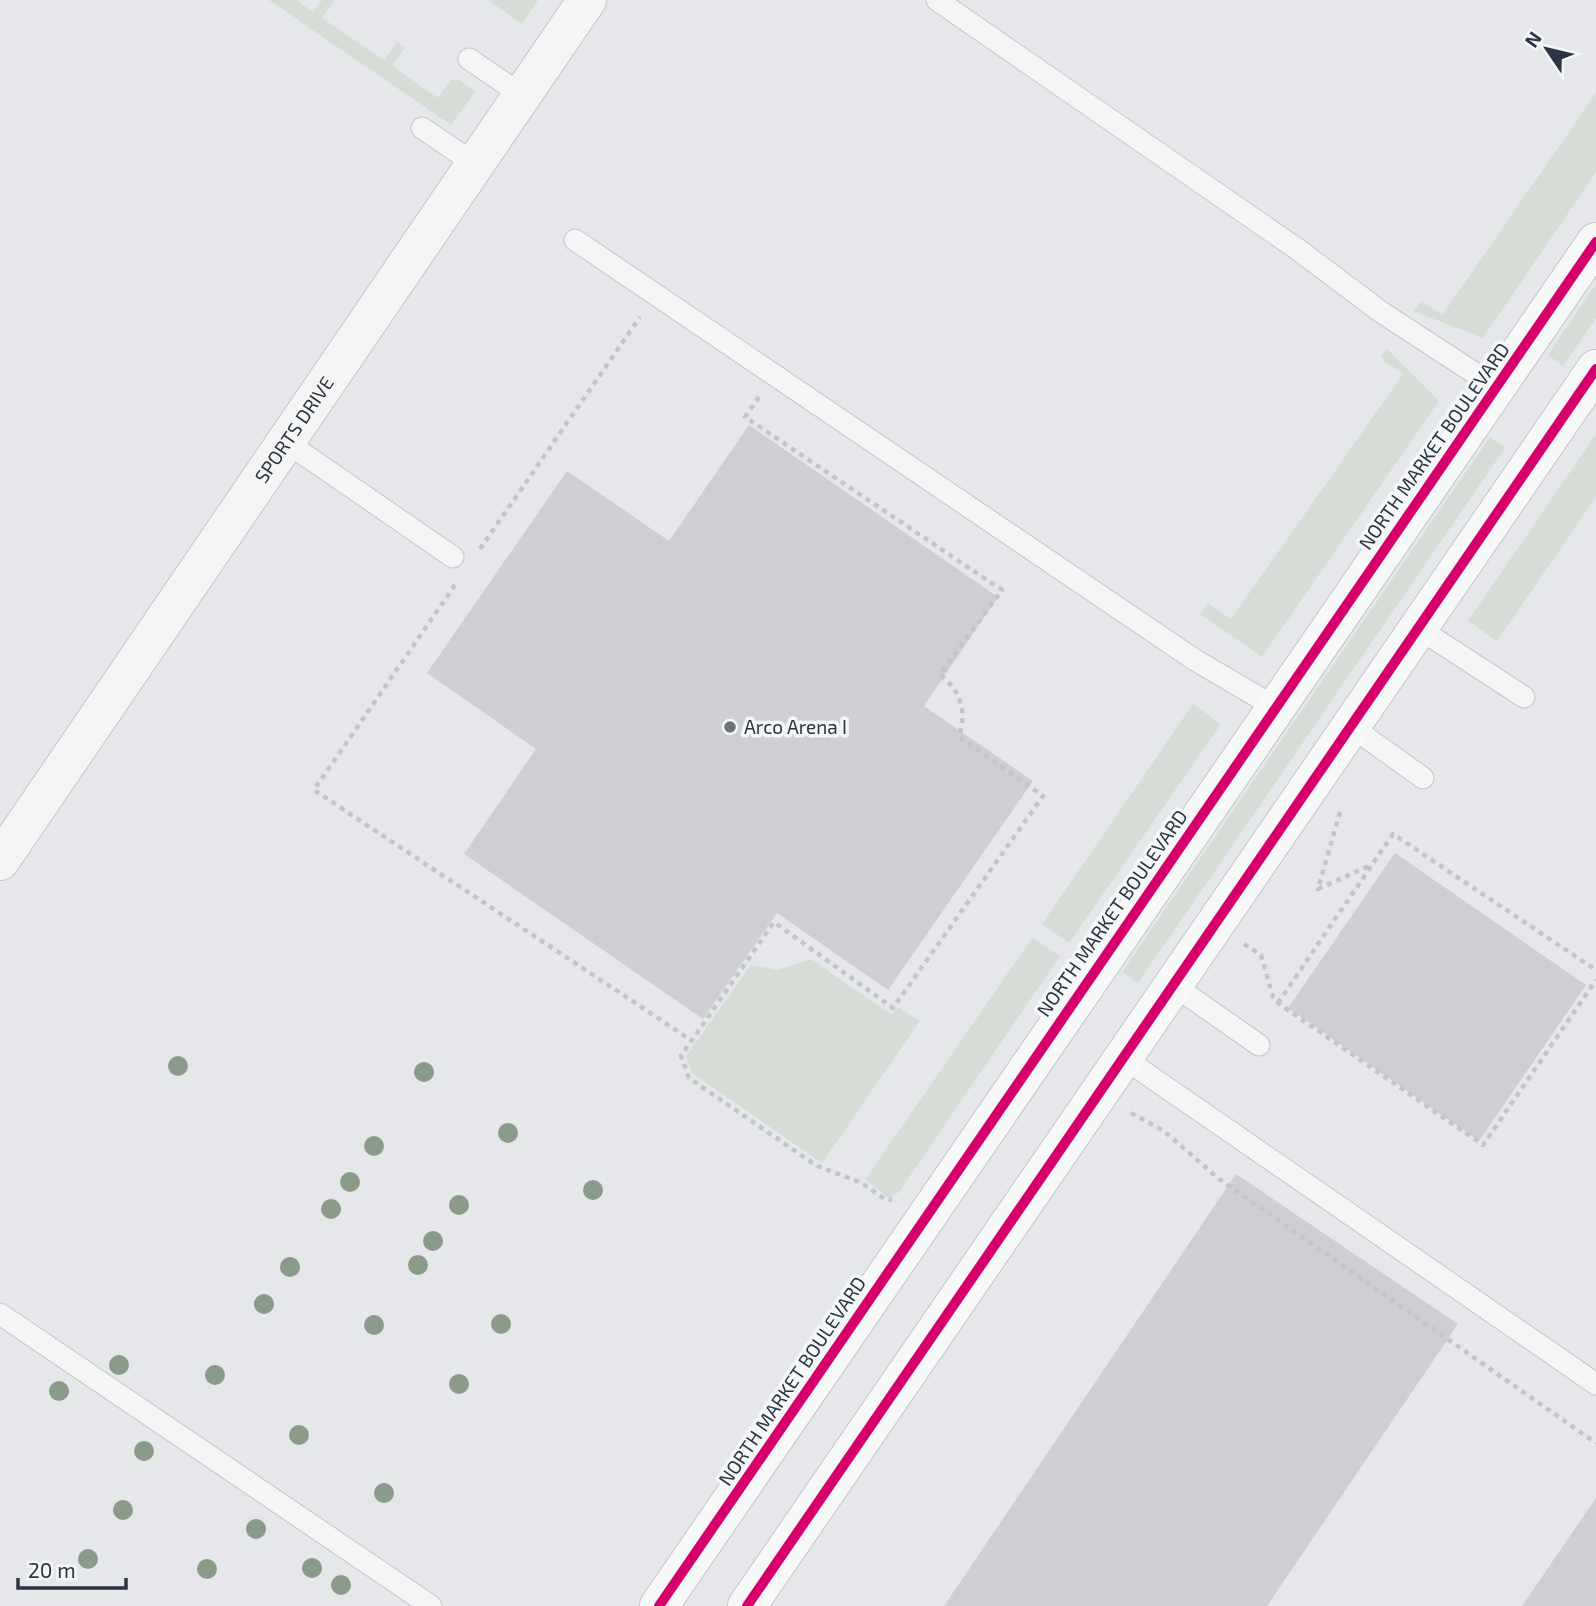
<svg xmlns="http://www.w3.org/2000/svg" width="1596" height="1606" font-family="'Exo 2',sans-serif">
  <style>
    .green { fill: #d6ddd6 }
    .building { fill: #cdcfd2 }
    .lines { fill: none; stroke-linecap: round; stroke-linejoin: round }
    .lane-casing { stroke: #c3c5c8; stroke-width: 23 }
    .street-casing { stroke: #c3c5c8; stroke-width: 40 }
    .secondary-casing { stroke: #c3c5c8; stroke-width: 40 }
    .path { stroke: #c4c5ca; stroke-width: 4.5; stroke-dasharray: 5 5; stroke-linecap: butt }
    .lane { stroke: #f5f5f6; stroke-width: 21 }
    .street { stroke: #f5f5f6; stroke-width: 38 }
    .secondary { stroke: #f7f8f8; stroke-width: 38 }
    .cycleway-casing { stroke: #f4f6f8; stroke-width: 15 }
    .cycleway { stroke: #d6006c; stroke-width: 10 }
    .tree { fill: #8a9c89 }
    .poi-dot { fill: #6d737d; stroke: #f4f6f8; stroke-width: 2.5 }
    .labels { text-anchor: middle; stroke-width: 7; stroke-linejoin: round; paint-order: stroke }
    .street-label { font-size: 19px; fill: #2c3443; stroke: #f4f6f8 }
    .poi-label { font-size: 19px; fill: #2c3443; stroke: #f4f6f8; text-anchor: start }
  </style>
  <rect width="100%" height="100%" fill="#e5e7ea"/>
  <g class="green">
    <polygon points="269,0 296,0 313,12 322,0 334,0 322,18 384,60 397,42 405,48 392,66 438,98 451,80 458,79 475,92 451,125"/>
    <polygon points="488,0 538,0 522,24"/>
    <polygon points="1596,93 1596,172 1483,338 1413,311 1421,302 1443,314"/>
    <polygon points="1596,284 1596,318 1563,366 1548,355"/>
    <polygon points="1387,349 1439,401 1262,657 1200,614 1208,603 1231,619 1403,374 1383,360 1381,355"/>
    <polygon points="1596,434 1596,497 1497,641 1468,621"/>
    <polygon points="1490,437 1505,448 1138,983 1122,972"/>
    <polygon points="1193,704 1221,724 1069,943 1042,924"/>
    <polygon points="1032,938 1060,956 899,1192 889,1198 865,1180"/>
    <polygon points="811,959 892,1015 898,1007 920,1021 822,1163 692,1073 686,1056 751,965 778,970"/>
  </g>
  <g class="building">
    <polygon points="749,425 998,597 924,706 1033,781 888,990 777,913 703,1019 464,854 536,749 427,673 567,471 669,541"/>
    <polygon points="1395,853 1586,985 1479,1141 1288,1008"/>
    <polygon points="1236,1174 1458,1324 1267,1606 944,1606"/>
    <polygon points="1596,1498 1596,1606 1522,1606"/>
  </g>
  <g class="lines">
    <defs>
      <g id="lane">
        <polyline points="937,0 1300,251 1381,312 1496,387"/>
        <polyline points="469,59 522,95"/>
        <polyline points="422,128 475,164"/>
        <polyline points="575,240 1195,660 1275,707"/>
        <polyline points="286,442 453,557"/>
        <polyline points="1418,628 1524,697"/>
        <polyline points="1349,725 1423,778"/>
        <polyline points="1173,985 1259,1045"/>
        <polyline points="1122,1057 1596,1384"/>
        <polyline points="0,1314 431,1606"/>
      </g>
      <g id="street">
        <path id="s1" d="M0,861L587,0"/>
      </g>
      <g id="secondary">
        <polyline points="659,1606 1596,242"/>
        <polyline points="747,1606 1596,369"/>
      </g>
    </defs>
    <use href="#lane" class="lane-casing"/>
    <use href="#street" class="street-casing"/>
    <use href="#secondary" class="secondary-casing"/>
    <g class="path">
      <path d="M759,397L745,417L1002,590L940,674C961,692 967,710 959,737L1043,796L893,1008L774,922L681,1056L689,1078L817,1166L860,1182L885,1199L892,1200"/>
      <polyline points="480,549 640,317"/>
      <polyline points="455,585 314,790 691,1040"/>
      <polyline points="1340,812 1318,889 1371,865"/>
      <polyline points="1244,944 1261,955 1273,997 1278,1003 1483,1145 1596,980"/>
      <polyline points="1278,1003 1393,834 1596,970"/>
      <polyline points="1131,1113 1164,1131 1219,1179 1596,1443"/>
    </g>
    <use href="#lane" class="lane"/>
    <use href="#street" class="street"/>
    <use href="#secondary" class="secondary"/>
    <defs>
      <g id="cycleway">
        <polyline points="659,1606 1596,242"/>
        <polyline points="747,1606 1596,369"/>
      </g>
    </defs>
    <use href="#cycleway" class="cycleway-casing"/>
    <use href="#cycleway" class="cycleway"/>
  </g>
  <g class="tree">
    <circle cx="178" cy="1066" r="10"/>
    <circle cx="424" cy="1072" r="10"/>
    <circle cx="508" cy="1133" r="10"/>
    <circle cx="374" cy="1146" r="10"/>
    <circle cx="350" cy="1182" r="10"/>
    <circle cx="593" cy="1190" r="10"/>
    <circle cx="459" cy="1205" r="10"/>
    <circle cx="331" cy="1209" r="10"/>
    <circle cx="433" cy="1241" r="10"/>
    <circle cx="418" cy="1265" r="10"/>
    <circle cx="290" cy="1267" r="10"/>
    <circle cx="264" cy="1304" r="10"/>
    <circle cx="501" cy="1324" r="10"/>
    <circle cx="374" cy="1325" r="10"/>
    <circle cx="119" cy="1365" r="10"/>
    <circle cx="215" cy="1375" r="10"/>
    <circle cx="459" cy="1384" r="10"/>
    <circle cx="59" cy="1391" r="10"/>
    <circle cx="299" cy="1435" r="10"/>
    <circle cx="144" cy="1451" r="10"/>
    <circle cx="384" cy="1493" r="10"/>
    <circle cx="123" cy="1510" r="10"/>
    <circle cx="256" cy="1529" r="10"/>
    <circle cx="88" cy="1559" r="10"/>
    <circle cx="312" cy="1568" r="10"/>
    <circle cx="207" cy="1569" r="10"/>
    <circle cx="341" cy="1585" r="10"/>
  </g>
  <circle class="poi-dot" cx="730" cy="727" r="7"/>
  <g class="labels">
    <g class="street-label">
      <text dy="7" stroke="none"><textPath href="#s1" startOffset="522">SPORTS DRIVE</textPath></text>
      <text transform="translate(1434 446) rotate(-55)" y="7">NORTH MARKET BOULEVARD</text>
      <text transform="translate(1112 913) rotate(-55)" y="7">NORTH MARKET BOULEVARD</text>
      <text transform="translate(792 1381) rotate(-56)" y="7">NORTH MARKET BOULEVARD</text>
    </g>
    <g class="poi-label">
      <text x="744" y="734">Arco Arena I</text>
    </g>
  </g>
  <g transform="translate(1547 49) rotate(305)" stroke="#f4f6f8" stroke-width="5" paint-order="stroke">
  <path d="M0-5L12 26L0 18L-12 26Z" fill="#2c3443"/>
  <text y="-10" font-size="19" font-weight="bold" text-anchor="middle" fill="#2c3443">N</text>
  </g>
  <path d="M18 1578v10h108v-10" fill="none" stroke="#2c3443" stroke-width="3.5"/>
  <text x="28" y="1578" font-size="21" fill="#2c3443" stroke="#f4f6f8" stroke-width="5" paint-order="stroke">20 m</text>
</svg>
